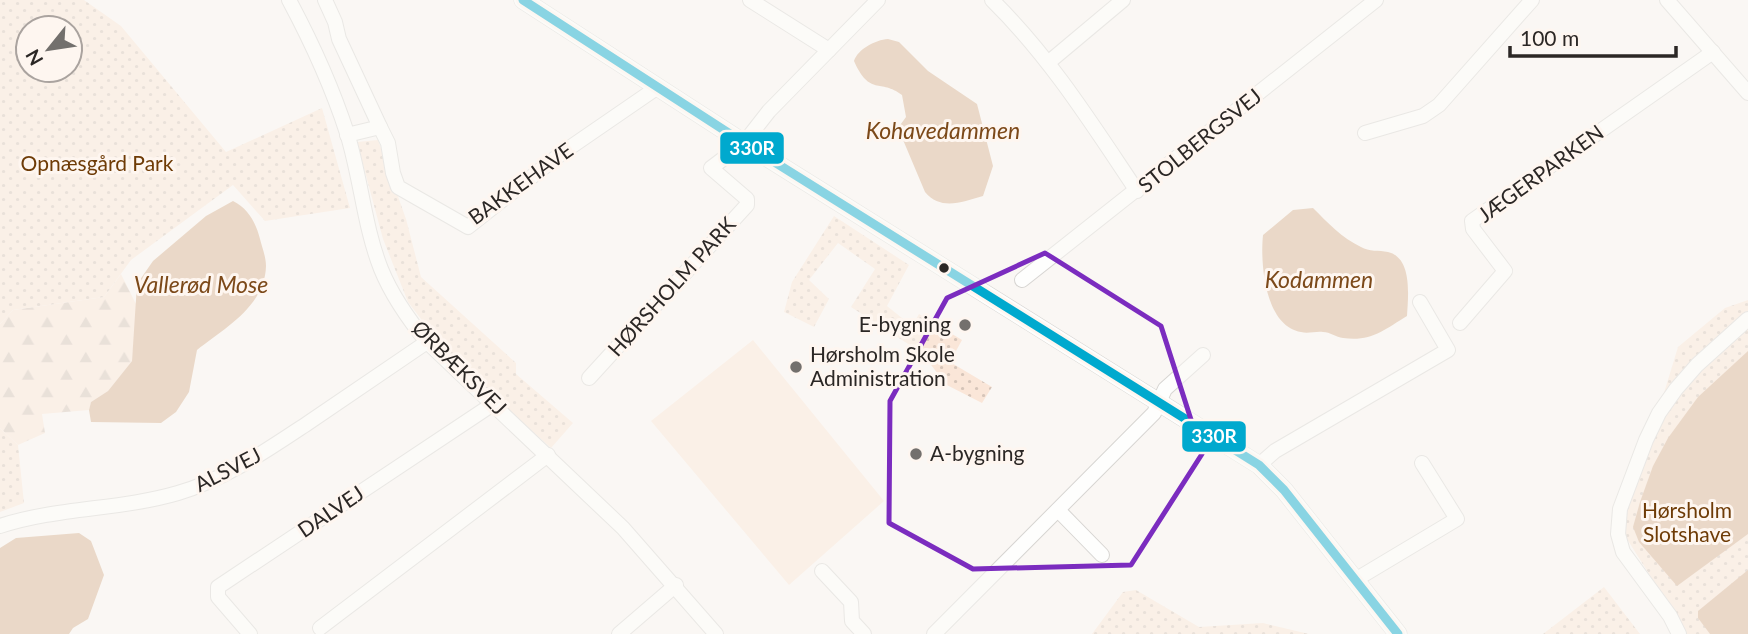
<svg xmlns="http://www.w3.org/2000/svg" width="1748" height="634" font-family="Lato,sans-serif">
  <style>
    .forest { fill: url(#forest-firs) }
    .park { fill: url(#park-dots); fill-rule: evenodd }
    .pitch { fill: #fae6d8 }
    .water { fill: #d8b293 }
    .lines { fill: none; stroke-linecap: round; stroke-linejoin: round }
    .minor-casing { stroke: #d7d5d2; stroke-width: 16 }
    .major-casing { stroke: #d7d5d2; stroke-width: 19 }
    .minor { stroke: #fefefd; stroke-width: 14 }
    .major { stroke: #fefefd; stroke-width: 18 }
    .bus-1-casing { stroke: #fef6f0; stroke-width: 14 }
    .bus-1 { stroke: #00a9ce; stroke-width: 9 }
    .marked { fill: none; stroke: #7b2cbf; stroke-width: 5; stroke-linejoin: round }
    .bus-dot { fill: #2b2725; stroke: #fef6f0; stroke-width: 2.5 }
    .poi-dot { fill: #73706d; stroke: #fef6f0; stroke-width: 2.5 }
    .labels { text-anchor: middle; stroke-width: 6; stroke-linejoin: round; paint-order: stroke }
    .street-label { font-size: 21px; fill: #2b2725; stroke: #fef6f0 }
    .park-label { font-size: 21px; fill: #6e3b06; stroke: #fef6f0 }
    .poi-label { font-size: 21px; fill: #2b2725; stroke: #fef6f0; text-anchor: start }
    .water-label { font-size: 23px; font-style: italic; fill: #7c4919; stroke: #fef6f0 }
    .line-badge { stroke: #fef6f0; stroke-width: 2.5 }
    .badge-label { font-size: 19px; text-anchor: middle; font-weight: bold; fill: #fff }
  </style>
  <defs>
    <pattern id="forest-firs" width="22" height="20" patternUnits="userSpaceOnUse" patternTransform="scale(1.75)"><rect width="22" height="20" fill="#fae6d8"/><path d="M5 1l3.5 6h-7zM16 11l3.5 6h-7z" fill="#d6c5b9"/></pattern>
    <pattern id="park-dots" width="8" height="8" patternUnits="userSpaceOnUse" patternTransform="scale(1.75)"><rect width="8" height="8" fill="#fae6d8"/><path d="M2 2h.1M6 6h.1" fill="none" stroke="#d6c5b9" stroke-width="1.8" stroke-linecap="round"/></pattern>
  </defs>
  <rect width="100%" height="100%" fill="#faf7f4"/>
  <polygon class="forest" points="121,274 137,306 132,361 108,391 91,402 89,410 42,414 45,433 18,445 0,428 0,324 13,310 104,297"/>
  <g class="park">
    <path d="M0,0H84L121,26L226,152L322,108L350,208L265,221L233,185L131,260L104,297L13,310L0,324ZM28,28H70V70H28Z"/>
    <polygon points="378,140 406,219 421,277 516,363 516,374 573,423 551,448 503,405 437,340 408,302 383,239 357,142"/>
    <polygon points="834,216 909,265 887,306 912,326 919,314 962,340 950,362 992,387 982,403 939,381 941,378 922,353 851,307 875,269 838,243 809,280 829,299 814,327 784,312 792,282"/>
    <polygon points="1748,300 1748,634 1687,634 1620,528 1630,504 1678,347 1725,308"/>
    <polygon points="0,428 18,445 24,503 0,512"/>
    <polygon points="1604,587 1640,634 1543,634"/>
    <polygon points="1136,590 1199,627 1263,623 1309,634 1092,634 1123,592"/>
  </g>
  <polygon class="pitch" points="753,340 884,501 789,585 651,421"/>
  <g class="water">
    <path d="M888,39L899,42L928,71L977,104L993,166L983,196C962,202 941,211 925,192L898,128L906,117L902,95C880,78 870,97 854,61C858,49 875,40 888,39Z"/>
    <path d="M233,201C248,208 256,223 260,239C262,247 266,257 266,266C265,306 225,328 197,350L189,392L176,412L161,423L91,422L89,410L91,402L108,391L132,361L137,284L153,261L206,216Z"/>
    <path d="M1313,208C1328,223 1342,238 1361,247C1369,252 1379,250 1388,252C1413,258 1408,297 1407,316C1384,330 1371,342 1343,338C1336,337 1330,332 1323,332C1316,331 1308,334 1301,332C1265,326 1260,264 1263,235L1293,210Z"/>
    <polygon points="1748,351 1748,534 1677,586 1639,542 1633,527 1640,502 1653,466 1668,438 1698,397"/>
    <polygon points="79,533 91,541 104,575 88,619 73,628 69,634 0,634 0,548 16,538"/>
    <polygon points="1748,570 1748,634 1710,634 1698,618 1698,611"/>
  </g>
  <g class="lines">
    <defs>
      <g id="minor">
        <path d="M289,0C312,43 332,87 347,133C361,178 364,226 381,269C392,296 409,320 427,342L623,528L716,634"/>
        <polyline points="325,0 335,22 339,39 380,127 347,135"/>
        <polyline points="750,0 829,50"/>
        <path d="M992,0C1050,57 1092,124 1137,191"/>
        <polyline points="1667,0 1748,93"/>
        <polyline points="1049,62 1123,0"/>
        <polyline points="380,127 388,143 393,173 398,187 468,227 562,153 658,87"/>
        <polyline points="1365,133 1423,116 1439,105 1532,0"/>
        <polyline points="1022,280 1376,0"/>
        <polyline points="1460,323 1505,271 1473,229 1472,221 1713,52"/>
        <polyline points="589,378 747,205 747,199 711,168 744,143 769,111 878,0"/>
        <polyline points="1259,465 1275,451 1448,350 1420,302"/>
        <polyline points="1058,510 1102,555"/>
        <path d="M0,526C58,507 120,510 178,493C226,479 267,450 308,423C348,396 388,369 427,342"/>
        <polyline points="822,571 851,602 852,621 864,634"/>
        <polyline points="1355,580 1457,519 1422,463"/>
        <polyline points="320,628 548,455"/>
        <polyline points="250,634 218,597 218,587 493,404"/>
        <polyline points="619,634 676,585"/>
        <polyline points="934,634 1154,413 1165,389 1203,355"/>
        <polyline points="1679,634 1670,616 1623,552 1618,534 1620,509 1646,440 1659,413 1676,389 1697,365 1748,319"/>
      </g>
      <polyline id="major" points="523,0 744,143 1259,465 1284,490 1398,634"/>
    </defs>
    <use href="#minor" class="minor-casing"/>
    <use href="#major" class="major-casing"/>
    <use href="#minor" class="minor"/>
    <use href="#major" class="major"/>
    <defs>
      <polyline id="bus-1" points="523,0 744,143 1259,465 1284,490 1398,634"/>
    </defs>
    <use href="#bus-1" class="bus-1-casing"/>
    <use href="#bus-1" class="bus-1"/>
  </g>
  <path d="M0 0H1748V634H0ZM1045,253L1161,326L1202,454L1131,565L973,569L889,523L890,401L947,298Z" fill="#faf7f4" fill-opacity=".55" fill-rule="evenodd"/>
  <path class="marked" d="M1045,253L1161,326L1202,454L1131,565L973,569L889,523L890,401L947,298Z"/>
  <circle class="bus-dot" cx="944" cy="268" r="6"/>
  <g class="poi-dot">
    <circle cx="965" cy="325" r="7"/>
    <circle cx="796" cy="367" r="7"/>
    <circle cx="916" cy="454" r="7"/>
  </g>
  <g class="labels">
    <g class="street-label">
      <text transform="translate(1200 141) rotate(-39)" y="7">STOLBERGSVEJ</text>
      <text transform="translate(1541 174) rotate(-36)" y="7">JÆGERPARKEN</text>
      <text transform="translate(521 184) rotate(-36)" y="7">BAKKEHAVE</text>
      <text transform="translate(672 287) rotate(-48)" y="7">HØRSHOLM PARK</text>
      <text transform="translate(459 368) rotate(45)" y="7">ØRBÆKSVEJ</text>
      <text transform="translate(228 470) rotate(-27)" y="7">ALSVEJ</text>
      <text transform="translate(331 512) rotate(-34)" y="7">DALVEJ</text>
    </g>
    <g class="park-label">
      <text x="97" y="171">Opnæsgård Park</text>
      <text x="1687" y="518">Hørsholm<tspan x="1687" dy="24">Slotshave</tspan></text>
    </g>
    <g class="poi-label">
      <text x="951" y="332" text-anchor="end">E-bygning</text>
      <text x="810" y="362">Hørsholm Skole<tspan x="810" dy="24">Administration</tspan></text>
      <text x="930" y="461">A-bygning</text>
    </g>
    <g class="water-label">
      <text x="943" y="139">Kohavedammen</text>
      <text x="1319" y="288">Kodammen</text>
      <text x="201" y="293">Vallerød Mose</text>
    </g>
  </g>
  <g class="line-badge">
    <rect x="719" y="131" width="66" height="34" rx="7" fill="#00a9ce"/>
    <rect x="1181" y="420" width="66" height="33" rx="7" fill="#00a9ce"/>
  </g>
  <g class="badge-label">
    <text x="752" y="155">330R</text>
    <text x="1214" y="443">330R</text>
  </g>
  <g transform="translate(49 49) rotate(240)"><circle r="33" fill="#fef6f0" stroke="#aaa39f" stroke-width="2"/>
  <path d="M0-5L12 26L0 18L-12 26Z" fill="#73706d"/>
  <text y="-10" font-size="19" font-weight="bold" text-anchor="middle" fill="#2b2725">N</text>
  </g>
  <path d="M1510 46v10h166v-10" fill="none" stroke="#2b2725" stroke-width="3.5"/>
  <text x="1520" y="46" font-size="21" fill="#2b2725" stroke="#fef6f0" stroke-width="5" paint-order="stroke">100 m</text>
</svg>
